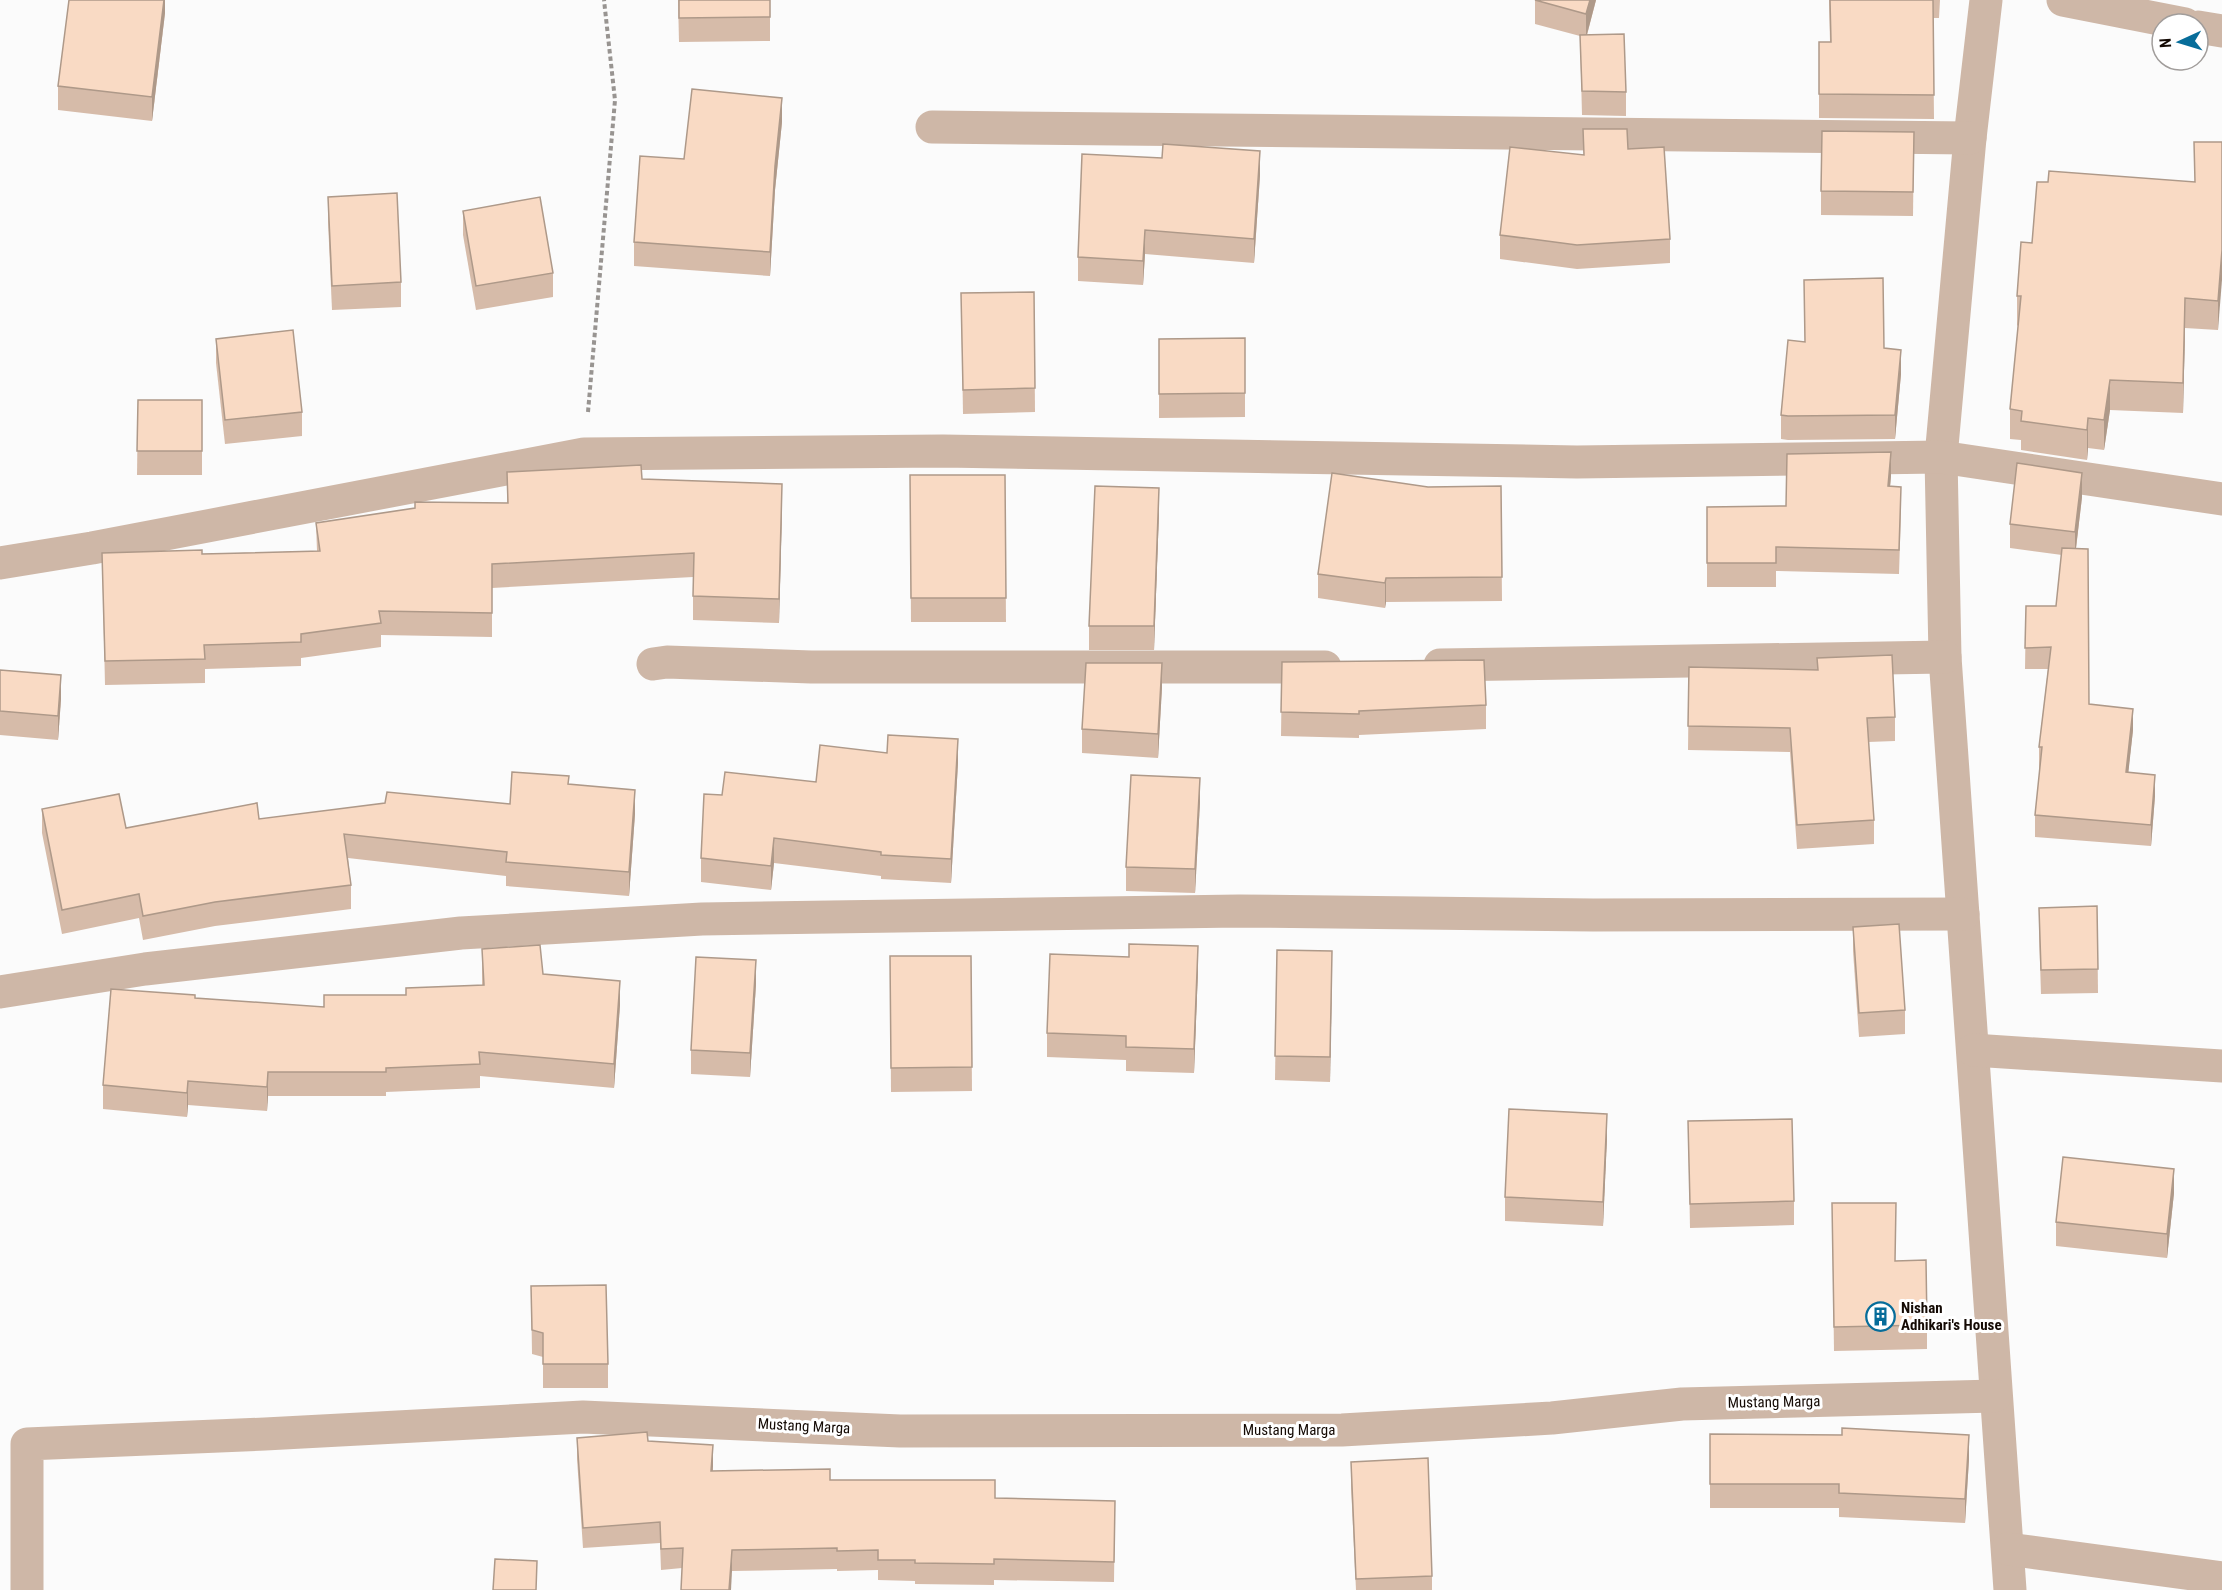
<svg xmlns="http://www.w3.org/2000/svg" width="2222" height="1590" font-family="'Roboto Condensed',sans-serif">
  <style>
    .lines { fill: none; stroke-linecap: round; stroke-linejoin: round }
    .path { stroke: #989491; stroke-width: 4; stroke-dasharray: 4.5 3; stroke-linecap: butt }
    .minor { stroke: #ceb7a7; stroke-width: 33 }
    .wall { fill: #d6bba9 }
    .shaded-wall { fill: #ae9989 }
    .building { fill: #f9dac4; stroke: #ae9989; stroke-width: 1.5 }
    .labels { text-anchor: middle; stroke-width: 6; stroke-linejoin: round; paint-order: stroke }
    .poi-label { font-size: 15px; font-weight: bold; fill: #140a04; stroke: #fff; text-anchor: start }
    .street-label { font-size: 15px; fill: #140a04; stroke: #fff }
  </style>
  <rect width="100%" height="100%" fill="#fbfbfb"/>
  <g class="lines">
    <polyline class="path" points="588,412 615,100 604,0"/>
    <g class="minor">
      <polyline points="1986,0 1970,138 1941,457 1945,657 2010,1590"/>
      <polyline points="2063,0 2185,24"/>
      <polyline points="2198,27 2222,31"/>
      <polyline points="932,127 1970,138"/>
      <polyline points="0,563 92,548 584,454 943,451 1577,462 1941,457 2222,499"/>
      <polyline points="653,664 667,662 811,667 1325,667"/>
      <polyline points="1440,665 1945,657"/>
      <polyline points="0,992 145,969 461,933 702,919 1239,911 1593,915 1963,914"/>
      <polyline points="1973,1050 2222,1066"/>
      <polyline points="2008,1549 2222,1578"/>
      <polyline points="27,1590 27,1444 265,1434 583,1417 900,1431 1342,1430 1552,1418 1682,1404 1995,1396"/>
    </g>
  </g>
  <g class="wall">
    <polygon points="165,0 165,13 152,121 58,110 58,86"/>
    <polygon points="678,0 770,0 770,41 679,42"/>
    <polygon points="1535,0 1596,0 1587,35 1626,92 1626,116 1582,115 1580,36 1535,24"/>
    <polygon points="1829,0 1940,0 1939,18 1933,18 1934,119 1819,118 1819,42 1830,42"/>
    <polygon points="782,122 775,190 770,276 634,266 634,242 684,159"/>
    <polygon points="1583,129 1628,149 1670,239 1670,263 1577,269 1500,259 1500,235 1584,155"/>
    <polygon points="1914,132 1913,216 1821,215 1821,191"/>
    <polygon points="2222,142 2218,330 2185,328 2183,413 2110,410 2104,450 2088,448 2087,460 2021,450 2021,440 2010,439 2010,409 2018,326 2017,325 2017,296 2048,182 2194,182"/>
    <polygon points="1260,175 1254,263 1145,254 1143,285 1078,281 1078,257"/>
    <polygon points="328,197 401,282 401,307 332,310 328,221"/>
    <polygon points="463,211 553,273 553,297 476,310 463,235"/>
    <polygon points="1804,280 1884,348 1901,374 1895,439 1788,440 1781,439 1781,415 1805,341"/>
    <polygon points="1034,292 1035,412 963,414 961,293"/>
    <polygon points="1245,338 1245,417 1159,418 1159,339"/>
    <polygon points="216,339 302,412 302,436 225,444 216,363"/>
    <polygon points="138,400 202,400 202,475 137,475"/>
    <polygon points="507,472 642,479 782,508 779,623 693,620 693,577 492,588 492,637 381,635 381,647 301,658 301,666 205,669 205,683 105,685 102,553 202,554 317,551 316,523 507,503"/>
    <polygon points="910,475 1005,475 1006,622 911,622"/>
    <polygon points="1891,476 1890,486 1901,511 1899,574 1776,571 1776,587 1707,587 1707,507 1786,506"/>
    <polygon points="1501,486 1502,601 1386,602 1385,608 1318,598 1318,574 1428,487"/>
    <polygon points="2082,497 2076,549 2089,704 2133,730 2128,773 2155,796 2151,846 2035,837 2035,815 2040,768 2039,768 2039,747 2048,669 2025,669 2026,606 2056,606 2062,555 2010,548 2010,524"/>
    <polygon points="1159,512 1154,650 1089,650 1089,626"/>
    <polygon points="1817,658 1895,717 1895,741 1868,742 1874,820 1874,844 1797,849 1790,752 1688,750 1689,667 1817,670"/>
    <polygon points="1282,662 1486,705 1486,729 1359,735 1359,738 1281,736"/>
    <polygon points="0,670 61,699 58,740 0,735"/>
    <polygon points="1162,687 1158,758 1082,753 1082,729"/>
    <polygon points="958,763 951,883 881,879 881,876 774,863 771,890 701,882 701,858 722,795"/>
    <polygon points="569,784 635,814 629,896 506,886 506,876 348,858 351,885 351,909 215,926 143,940 139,918 62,934 42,833 42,809 126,828 510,804"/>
    <polygon points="1200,802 1195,893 1126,891 1126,867"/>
    <polygon points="2097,906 2098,993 2041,994 2039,932 2039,908"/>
    <polygon points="1853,927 1905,1010 1905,1034 1859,1037 1853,951"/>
    <polygon points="482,949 620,1005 614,1088 480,1076 480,1088 386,1092 386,1096 268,1096 267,1111 188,1105 187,1117 103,1109 103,1085 195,998 324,1007 482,985"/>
    <polygon points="1277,950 1332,975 1330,1082 1275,1080"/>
    <polygon points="890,956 971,956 972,1091 891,1092"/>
    <polygon points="1198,970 1194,1073 1126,1071 1126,1060 1047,1057 1047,1033"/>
    <polygon points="756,984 750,1077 691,1074 691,1050"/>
    <polygon points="1688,1121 1794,1201 1794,1225 1690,1228"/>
    <polygon points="1607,1138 1603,1226 1505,1221 1505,1197"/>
    <polygon points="2174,1193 2167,1258 2056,1246 2056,1222"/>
    <polygon points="1832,1203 1895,1261 1927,1325 1927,1349 1834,1351"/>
    <polygon points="531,1286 608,1364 608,1388 543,1388 543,1357 532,1354"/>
    <polygon points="1710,1434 1969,1459 1965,1523 1839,1517 1839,1508 1710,1508"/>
    <polygon points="577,1438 648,1441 713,1466 713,1471 830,1480 995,1498 1115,1501 1114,1582 994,1580 994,1585 915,1584 915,1581 878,1580 878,1570 837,1571 837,1569 732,1571 682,1568 661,1570 660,1543 583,1548 577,1459"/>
    <polygon points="1351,1462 1432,1576 1432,1590 1356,1590 1351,1486"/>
  </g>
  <g class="shaded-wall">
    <polygon points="164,0 165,0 165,13 152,121 152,97"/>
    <polygon points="1590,0 1596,0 1586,38 1586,14"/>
    <polygon points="782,98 782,122 775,190 770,276 770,252 775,166"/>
    <polygon points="1260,151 1260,175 1254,263 1254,239"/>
    <polygon points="1145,230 1145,254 1143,285 1143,261"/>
    <polygon points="2222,250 2222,280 2218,330 2218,301"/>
    <polygon points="2185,298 2185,328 2183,413 2183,383"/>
    <polygon points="1901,350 1901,374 1895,439 1895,415"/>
    <polygon points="2110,380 2110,410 2104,450 2104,420"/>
    <polygon points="2088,418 2088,448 2087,460 2087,430"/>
    <polygon points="1891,452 1891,476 1888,510 1888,486"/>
    <polygon points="2082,473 2082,497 2075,556 2075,532"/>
    <polygon points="782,484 782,508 779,623 779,599"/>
    <polygon points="1159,488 1159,512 1154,650 1154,626"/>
    <polygon points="1386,578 1386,602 1385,608 1385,583"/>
    <polygon points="1162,663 1162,687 1158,758 1158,734"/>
    <polygon points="61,675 61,699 58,740 58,716"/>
    <polygon points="2133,709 2133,730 2126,794 2126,772"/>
    <polygon points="958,739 958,763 951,883 951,859"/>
    <polygon points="2155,775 2155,796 2151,846 2151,825"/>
    <polygon points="1200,778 1200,802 1195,893 1195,869"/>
    <polygon points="635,790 635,814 629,896 629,872"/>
    <polygon points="774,838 774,863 771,890 771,866"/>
    <polygon points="1198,946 1198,970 1194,1073 1194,1049"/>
    <polygon points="1332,951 1332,975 1330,1082 1330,1057"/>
    <polygon points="756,960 756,984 750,1077 750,1053"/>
    <polygon points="620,981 620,1005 614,1088 614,1064"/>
    <polygon points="268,1072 268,1096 267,1111 267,1087"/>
    <polygon points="188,1081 188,1105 187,1117 187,1093"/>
    <polygon points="1607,1114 1607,1138 1603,1226 1603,1202"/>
    <polygon points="2174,1169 2174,1193 2167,1258 2167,1234"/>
    <polygon points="1969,1435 1969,1459 1965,1523 1965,1499"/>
    <polygon points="713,1445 713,1466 711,1491 711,1471"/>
    <polygon points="732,1550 732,1571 731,1590 729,1590"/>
  </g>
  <g class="building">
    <polygon points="69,0 164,0 152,97 58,86"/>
    <polygon points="679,0 770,0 770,17 679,18"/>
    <polygon points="1535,0 1590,0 1586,14"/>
    <polygon points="1830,0 1933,0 1934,95 1819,94 1819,42 1831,42"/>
    <polygon points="1624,34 1626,92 1582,91 1580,35"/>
    <polygon points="692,89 782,98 775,166 770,252 634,242 640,156 684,159"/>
    <polygon points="1583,129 1627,129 1628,149 1664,147 1670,239 1577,245 1500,235 1510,147 1584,155"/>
    <polygon points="1822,131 1914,132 1913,192 1821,191"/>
    <polygon points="2194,142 2222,142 2222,250 2218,301 2185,298 2183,383 2110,380 2104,420 2088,418 2087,430 2021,421 2022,411 2010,409 2021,296 2017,296 2021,242 2032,243 2037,182 2048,182 2049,171 2195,182"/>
    <polygon points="1163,144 1260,151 1254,239 1145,230 1143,261 1078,257 1082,154 1162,158"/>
    <polygon points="397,193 401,282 332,286 328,197"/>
    <polygon points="540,197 553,273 476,286 463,211"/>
    <polygon points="1883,278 1884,348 1901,350 1895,415 1788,416 1781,415 1788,340 1805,342 1804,280"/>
    <polygon points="1034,292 1035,388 963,390 961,293"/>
    <polygon points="293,330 302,412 225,420 216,339"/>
    <polygon points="1245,338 1245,393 1159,394 1159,339"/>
    <polygon points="138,400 202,400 202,451 137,451"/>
    <polygon points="1891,452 1888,486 1901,487 1899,550 1776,547 1776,563 1707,563 1707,507 1786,506 1787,454"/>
    <polygon points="2017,463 2082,473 2075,532 2010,524"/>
    <polygon points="641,465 642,479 782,484 779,599 693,596 694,553 492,564 492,613 379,611 381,623 301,634 301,642 204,645 205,659 105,661 102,553 202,550 202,554 320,551 316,523 415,508 415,502 508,503 507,472"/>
    <polygon points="1332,473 1428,487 1501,486 1502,577 1386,578 1385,583 1318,574"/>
    <polygon points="910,475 1005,475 1006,598 911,598"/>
    <polygon points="1095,486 1159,488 1154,626 1089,626"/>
    <polygon points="2062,548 2088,549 2089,704 2133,709 2126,772 2155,775 2151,825 2035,815 2042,747 2039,747 2051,647 2025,648 2026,606 2056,606"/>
    <polygon points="1892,655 1895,717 1867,718 1874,820 1797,825 1790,728 1688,726 1689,667 1818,670 1817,658"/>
    <polygon points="1484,660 1486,705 1359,711 1359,714 1281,712 1282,662"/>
    <polygon points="1086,663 1162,663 1158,734 1082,729"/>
    <polygon points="0,670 61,675 58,716 0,711"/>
    <polygon points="888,735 958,739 951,859 881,855 881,852 774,838 771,866 701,858 704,794 722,795 725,772 816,782 820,745 887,753"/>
    <polygon points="512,772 569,776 568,784 635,790 629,872 506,862 507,852 344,834 351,885 215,902 143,916 139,894 62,910 42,809 119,794 126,828 257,803 259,819 385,803 387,792 510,804"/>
    <polygon points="1131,775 1200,778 1195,869 1126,867"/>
    <polygon points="2097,906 2098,969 2041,970 2039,908"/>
    <polygon points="1899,924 1905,1010 1859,1013 1853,927"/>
    <polygon points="1129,944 1198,946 1194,1049 1126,1047 1126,1036 1047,1033 1050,954 1129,957"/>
    <polygon points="540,945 543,974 620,981 614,1064 479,1052 480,1064 386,1068 386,1072 268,1072 267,1087 188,1081 187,1093 103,1085 111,989 195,995 195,998 324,1007 324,995 406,995 406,988 484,985 482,949"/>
    <polygon points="1277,950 1332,951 1330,1057 1275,1056"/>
    <polygon points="890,956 971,956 972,1067 891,1068"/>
    <polygon points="696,957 756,960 750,1053 691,1050"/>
    <polygon points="1509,1109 1607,1114 1603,1202 1505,1197"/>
    <polygon points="1792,1119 1794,1201 1690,1204 1688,1121"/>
    <polygon points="2063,1157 2174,1169 2167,1234 2056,1222"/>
    <polygon points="1832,1203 1896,1203 1895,1261 1926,1260 1927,1325 1834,1327"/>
    <polygon points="606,1285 608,1364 543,1364 543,1333 532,1330 531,1286"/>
    <polygon points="1842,1428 1969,1435 1965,1499 1839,1493 1839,1484 1710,1484 1710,1434 1842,1435"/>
    <polygon points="647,1432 648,1441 713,1445 711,1471 830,1469 830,1480 995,1480 995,1498 1115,1501 1114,1562 994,1559 994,1564 915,1563 915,1560 878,1560 878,1550 837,1551 837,1548 732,1550 729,1590 681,1590 683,1548 661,1549 660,1522 583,1528 577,1438"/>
    <polygon points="1428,1458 1432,1576 1356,1579 1351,1462"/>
    <polygon points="495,1559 537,1561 536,1590 493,1590"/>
  </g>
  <defs>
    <symbol id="building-ring" viewBox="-11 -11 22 22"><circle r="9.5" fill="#fff" stroke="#076d9a" stroke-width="1.5"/><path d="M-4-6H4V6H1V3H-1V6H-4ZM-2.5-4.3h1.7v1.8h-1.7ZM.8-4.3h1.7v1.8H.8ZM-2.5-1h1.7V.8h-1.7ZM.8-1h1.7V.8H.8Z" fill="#076d9a"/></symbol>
  </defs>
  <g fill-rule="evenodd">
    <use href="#building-ring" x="1864" y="1300" width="33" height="33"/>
  </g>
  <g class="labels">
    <g class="poi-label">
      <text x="1901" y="1313">Nishan<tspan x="1901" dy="17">Adhikari's House</tspan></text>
    </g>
    <g class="street-label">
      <text transform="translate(1774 1402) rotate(-1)" y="5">Mustang Marga</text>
      <text transform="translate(804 1426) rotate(3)" y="5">Mustang Marga</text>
      <text x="1289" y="1435">Mustang Marga</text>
    </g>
  </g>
  <g transform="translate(2180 42) rotate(266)"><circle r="28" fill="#ffffff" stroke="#a19d9b" stroke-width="1.5"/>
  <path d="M0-4.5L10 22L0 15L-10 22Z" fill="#076d9a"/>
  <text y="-9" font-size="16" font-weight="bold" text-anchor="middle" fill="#140a04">N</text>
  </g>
</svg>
